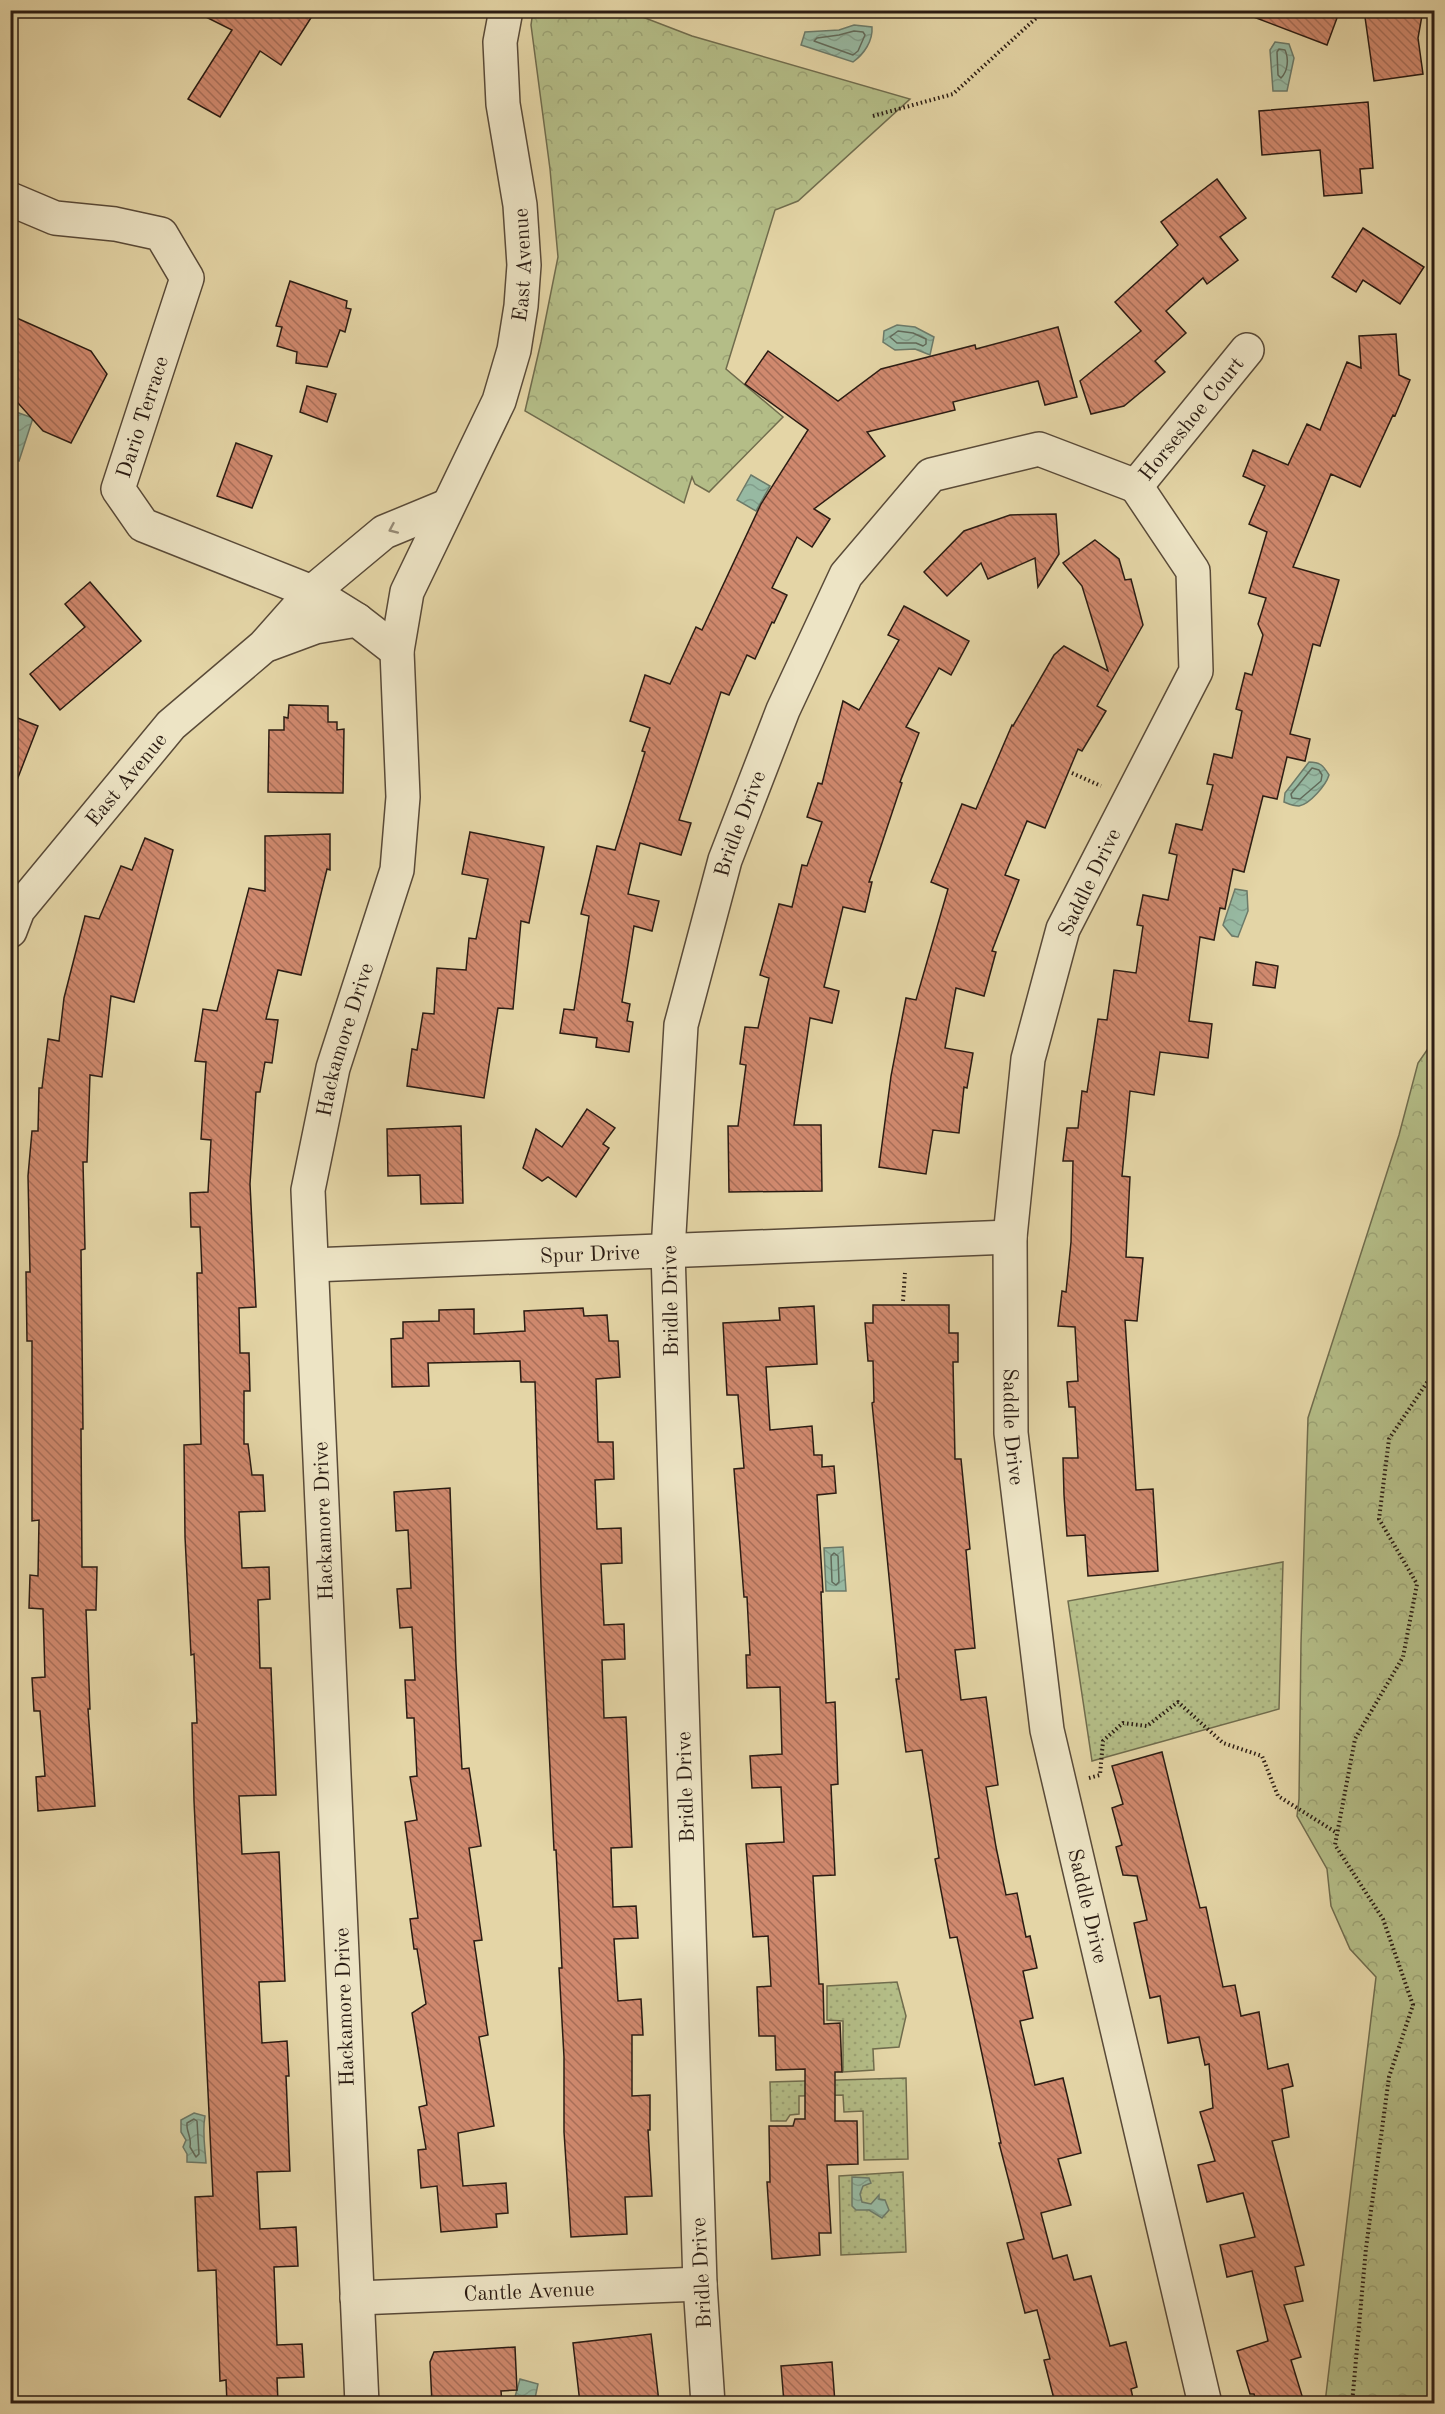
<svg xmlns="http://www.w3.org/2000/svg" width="1445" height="2414" font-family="'Old Standard TT',serif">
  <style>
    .forest { fill: url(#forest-crowns); stroke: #706c4d; stroke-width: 1.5 }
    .park { fill: url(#park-dots); stroke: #706c4d; stroke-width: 1.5 }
    .water { fill: url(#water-waves); stroke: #6c7a69; stroke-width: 1.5 }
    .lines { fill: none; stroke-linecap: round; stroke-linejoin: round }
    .shore { stroke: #616a5a; stroke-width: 1.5 }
    .building { fill: url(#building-back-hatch); stroke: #2b1c13; stroke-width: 1.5 }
    .minor-casing { stroke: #594a38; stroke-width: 36 }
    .path { stroke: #2b1c13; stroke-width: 4; stroke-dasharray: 1.5 3; stroke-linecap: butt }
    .minor { stroke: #ede4c5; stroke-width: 33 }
    .oneway { stroke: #968a75 }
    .labels { text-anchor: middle; stroke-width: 5; stroke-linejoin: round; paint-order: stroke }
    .street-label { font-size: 21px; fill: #2b1c13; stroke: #ede4c5 }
  </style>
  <defs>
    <pattern id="forest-crowns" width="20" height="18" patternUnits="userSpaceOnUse" patternTransform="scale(1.5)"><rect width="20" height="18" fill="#b4bd87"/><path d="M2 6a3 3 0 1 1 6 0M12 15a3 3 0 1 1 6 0" fill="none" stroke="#9ba274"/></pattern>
    <pattern id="park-dots" width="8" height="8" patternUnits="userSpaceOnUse" patternTransform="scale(1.5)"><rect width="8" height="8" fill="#b4bd87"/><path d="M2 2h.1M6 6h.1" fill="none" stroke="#9ba274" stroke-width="1.8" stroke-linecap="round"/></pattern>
    <pattern id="water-waves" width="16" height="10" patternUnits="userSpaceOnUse" patternTransform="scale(1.5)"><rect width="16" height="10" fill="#97b9a2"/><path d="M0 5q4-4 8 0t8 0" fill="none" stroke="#829e8b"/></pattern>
    <pattern id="building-back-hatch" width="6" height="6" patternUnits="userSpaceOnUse" patternTransform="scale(1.5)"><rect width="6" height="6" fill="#d0896e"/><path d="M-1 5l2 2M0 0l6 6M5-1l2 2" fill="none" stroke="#a96f59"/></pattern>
  </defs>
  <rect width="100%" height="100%" fill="#e4d5a6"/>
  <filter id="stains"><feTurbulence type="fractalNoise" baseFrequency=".00333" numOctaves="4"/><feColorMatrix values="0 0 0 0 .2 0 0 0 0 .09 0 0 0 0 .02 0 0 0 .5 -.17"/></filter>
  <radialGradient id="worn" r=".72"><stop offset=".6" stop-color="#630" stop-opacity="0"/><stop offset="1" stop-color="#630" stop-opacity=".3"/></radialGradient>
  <g class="forest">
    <polygon points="533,11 627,11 692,36 910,99 798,201 775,210 726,369 783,417 709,492 695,484 692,477 684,503 525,411 541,342 558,257 550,169 531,25"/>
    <polygon points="1434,1040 1434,2403 1325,2403 1376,1977 1350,1949 1331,1906 1327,1869 1297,1816 1299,1799 1301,1643 1308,1418 1399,1135 1418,1063"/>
  </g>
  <g class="park">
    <polygon points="1283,1562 1279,1709 1092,1761 1068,1601"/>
    <polygon points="897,1982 906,2016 899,2047 873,2049 874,2070 843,2072 843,2021 827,2020 827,1986"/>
    <polygon points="906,2078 908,2159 864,2160 863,2111 844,2112 843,2095 799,2096 799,2114 790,2115 786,2121 771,2121 770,2082"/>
    <polygon points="903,2172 906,2252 841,2255 839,2176"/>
  </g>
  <g class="water">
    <path d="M854,25L872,27C873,41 864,54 853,62L801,45L805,32L839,30Z"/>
    <polygon points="1275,42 1289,44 1294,58 1287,91 1273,91 1270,50"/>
    <polygon points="897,325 915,327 934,337 930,355 915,349 895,350 883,342 884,331"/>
    <polygon points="16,412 33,418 19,461 11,458 11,426"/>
    <polygon points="751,475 770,486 756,511 737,500"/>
    <path d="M1309,762C1320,762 1323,765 1329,775C1326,785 1310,804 1299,806C1293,806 1289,804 1284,802L1285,793Z"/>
    <polygon points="1235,889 1247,891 1248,911 1238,937 1232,936 1223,925"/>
    <polygon points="843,1547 846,1591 826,1591 824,1548"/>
    <path d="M194,2113L205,2116C202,2131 205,2147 206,2163L187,2162V2154L183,2147L186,2140L181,2132V2120Z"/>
    <polygon points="852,2177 869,2178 871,2183 863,2186 860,2194 862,2202 871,2204 879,2195 879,2199 885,2200 889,2210 882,2218 869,2210 856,2210 852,2206"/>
    <polygon points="520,2379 538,2384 534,2403 513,2404"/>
  </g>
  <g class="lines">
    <g class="shore">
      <polygon points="854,31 863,32 865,35 858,51 853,55 814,41 817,38 839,35"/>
      <path d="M1279,49L1285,50C1289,59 1288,71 1281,78L1278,75L1277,52Z"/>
      <polygon points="898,331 913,333 926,339 926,344 923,346 916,343 897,343 890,337"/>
      <polygon points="1312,768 1319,770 1322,775 1321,781 1300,799 1292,798 1291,794"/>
      <polygon points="834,1553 838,1556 839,1582 836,1585 832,1582 831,1556"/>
      <path d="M194,2119L197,2121L199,2154L196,2157L190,2147C192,2137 186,2132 187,2123Z"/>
    </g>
  </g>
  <g class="building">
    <polygon points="192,10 316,10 281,65 260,51 220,117 188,99 232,30"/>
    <polygon points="1243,10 1316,10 1337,18 1327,45 1243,13"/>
    <polygon points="1364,10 1423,10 1418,38 1423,74 1374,81"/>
    <polygon points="1368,102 1373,168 1360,169 1362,193 1324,196 1320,150 1262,155 1259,111"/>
    <polygon points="1217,179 1246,218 1220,237 1238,260 1207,284 1203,278 1166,311 1186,333 1155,361 1165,372 1124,406 1091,414 1080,381 1141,331 1115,302 1178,245 1161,222"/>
    <polygon points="1363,228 1424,267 1400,304 1363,280 1356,292 1332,277"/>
    <polygon points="290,281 347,301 346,308 351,309 345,332 340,330 327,367 296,363 297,352 277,346 282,327 276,326"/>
    <polygon points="10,315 91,351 107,374 71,443 43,431 10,394"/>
    <polygon points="1058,327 1077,397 1045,405 1038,381 953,402 955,410 867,432 885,456 814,509 830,519 812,547 797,537 772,588 787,595 774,623 772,622 755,659 747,655 729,695 721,692 679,820 691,823 681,855 640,843 628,894 659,901 652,931 634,926 622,1002 630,1004 627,1021 633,1022 629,1052 596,1047 597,1038 560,1033 564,1009 574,1010 589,916 581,914 597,846 615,850 645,752 642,751 650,728 630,721 645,675 670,684 696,627 702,630 761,504 808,430 745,384 768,351 838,401 881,369 975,345 976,349"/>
    <polygon points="1396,334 1399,375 1410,380 1395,416 1393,415 1360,487 1331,474 1293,567 1339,580 1320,646 1313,644 1290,734 1310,739 1305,761 1287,757 1277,799 1263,796 1244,872 1233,869 1225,909 1220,908 1214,940 1200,937 1189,1021 1212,1024 1208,1058 1160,1052 1154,1095 1130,1091 1122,1176 1130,1177 1126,1257 1143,1258 1137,1321 1125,1320 1136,1490 1153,1489 1158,1571 1088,1576 1085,1535 1067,1536 1064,1495 1063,1458 1078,1458 1075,1407 1069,1407 1067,1382 1078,1381 1075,1327 1058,1326 1062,1291 1066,1292 1071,1242 1073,1161 1063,1161 1067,1128 1078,1128 1082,1091 1087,1092 1098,1019 1107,1020 1114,970 1136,973 1143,926 1137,925 1143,895 1168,900 1177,855 1169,853 1176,824 1202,830 1213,785 1207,784 1214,754 1232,758 1242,711 1236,709 1245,673 1252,675 1263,635 1258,624 1266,598 1249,593 1267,532 1249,524 1265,486 1243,476 1253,450 1288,465 1307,424 1320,430 1347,362 1361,368 1359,336"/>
    <polygon points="307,386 336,394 327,422 300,412"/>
    <polygon points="236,443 272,456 252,508 217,496"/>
    <polygon points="1056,514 1059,554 1038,587 1035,558 988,579 981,563 947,596 924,572 964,531 1010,515"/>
    <polygon points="1095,540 1119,559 1125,580 1131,579 1143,625 1097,706 1106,711 1082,751 1078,749 1045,828 1027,821 1005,875 1019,880 992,951 996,952 984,996 956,988 945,1048 973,1053 967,1088 964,1087 959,1133 933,1130 926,1174 879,1167 891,1076 906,998 916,1000 948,889 931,882 962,804 976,809 1012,725 1013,726 1054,655 1064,646 1108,671 1082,586 1063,563"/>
    <polygon points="90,582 141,641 60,710 30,674 85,627 65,604"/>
    <polygon points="904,606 969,641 951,675 939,668 906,727 919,733 900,782 902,783 869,882 872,882 865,912 843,907 824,987 839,991 832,1023 810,1018 794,1125 821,1125 822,1191 729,1192 728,1126 738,1126 746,1065 740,1064 745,1027 758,1028 769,978 760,975 779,904 792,907 802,865 807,866 822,822 807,817 818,783 822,784 843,701 859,710 899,640 888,635"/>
    <polygon points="289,705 328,706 328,722 337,722 337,730 344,729 343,793 268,792 269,730 284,730 284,717 288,718"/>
    <polygon points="10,715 38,726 12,793 10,793"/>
    <polygon points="470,832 544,847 529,923 521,921 513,1009 498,1008 484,1098 407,1086 412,1049 417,1050 423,1013 434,1014 437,968 466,970 469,938 476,939 488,879 462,874"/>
    <polygon points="330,834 330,870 327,869 301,975 278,970 266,1019 278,1020 272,1063 265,1062 260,1092 256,1092 250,1184 256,1307 239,1308 240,1353 249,1353 250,1391 244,1391 244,1444 248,1444 252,1475 263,1475 265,1511 239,1512 242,1568 269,1567 270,1599 258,1600 260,1668 271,1668 276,1795 239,1796 242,1854 279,1852 285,1981 259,1982 262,2043 287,2041 289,2076 286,2076 290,2171 257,2172 260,2229 296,2227 298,2266 274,2267 277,2345 302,2344 304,2377 277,2378 278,2403 227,2403 226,2380 220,2381 216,2270 198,2271 195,2197 213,2196 194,1801 192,1723 197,1723 194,1654 191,1655 185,1537 184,1445 201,1444 197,1273 202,1273 200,1227 191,1227 190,1193 208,1192 211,1140 201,1139 206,1062 195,1061 203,1009 217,1011 249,888 265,891 265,836"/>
    <polygon points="145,838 173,850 134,1002 111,996 102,1077 90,1075 87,1162 83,1162 85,1249 81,1250 83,1429 81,1429 82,1567 97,1567 96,1610 86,1610 90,1709 88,1709 95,1806 38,1811 36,1777 45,1776 40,1711 34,1711 32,1678 45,1677 43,1609 29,1608 30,1575 38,1576 39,1520 32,1521 32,1341 27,1341 26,1272 30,1272 28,1176 32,1131 38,1131 39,1088 42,1088 48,1039 59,1041 64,998 85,916 99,919 121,866 132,870"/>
    <polygon points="1256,962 1278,966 1275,988 1253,985"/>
    <polygon points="587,1109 615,1128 603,1144 609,1148 576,1197 548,1177 542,1181 523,1168 536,1129 562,1147"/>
    <polygon points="461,1126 463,1203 421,1204 420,1175 388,1176 387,1129"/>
    <polygon points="873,1305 949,1305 949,1333 958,1333 958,1362 953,1362 955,1459 961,1459 970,1549 966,1550 975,1648 955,1650 961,1700 986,1697 998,1785 986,1787 996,1847 1006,1895 1017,1893 1026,1937 1030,1936 1037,1968 1023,1971 1033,2018 1020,2021 1035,2085 1063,2078 1081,2153 1058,2159 1071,2205 1041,2213 1053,2259 1067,2255 1074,2280 1091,2276 1110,2346 1126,2342 1137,2387 1131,2389 1134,2403 1055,2403 1044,2360 1050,2359 1037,2310 1025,2313 1007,2243 1024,2239 999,2143 1001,2143 957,1937 950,1938 935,1859 939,1858 922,1750 906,1752 896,1679 899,1679 872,1403 874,1402 873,1361 868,1361 865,1323 873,1323"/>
    <polygon points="814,1306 817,1364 766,1367 770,1430 812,1426 814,1455 822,1455 822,1467 834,1466 836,1493 817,1495 823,1592 821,1592 826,1703 835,1702 838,1784 831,1785 835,1875 813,1876 819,1984 823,1984 824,2024 840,2023 842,2072 835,2072 835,2121 857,2121 858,2164 827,2165 831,2233 819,2233 820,2255 772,2259 767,2182 770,2182 769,2126 793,2126 795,2119 805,2119 805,2069 776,2070 775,2036 759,2036 757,1987 771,1986 768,1936 753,1937 746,1844 784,1842 781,1787 752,1788 750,1756 782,1754 780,1687 747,1688 746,1655 750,1655 747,1597 744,1597 734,1469 744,1468 738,1395 727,1395 723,1323 780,1320 779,1308"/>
    <polygon points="583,1308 584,1316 607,1315 609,1341 618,1341 620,1377 596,1379 598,1442 613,1442 614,1479 595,1480 597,1529 621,1528 622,1563 601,1564 604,1625 624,1624 625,1659 602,1660 604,1718 626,1717 632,1847 611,1848 613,1907 636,1906 638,1938 614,1939 618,2001 641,1999 643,2035 632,2035 632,2096 650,2095 650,2130 648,2130 652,2196 625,2197 627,2234 571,2237 564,2132 564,2057 559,1968 562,1968 556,1850 554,1850 541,1587 535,1382 521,1382 520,1361 428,1363 429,1386 392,1387 391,1339 403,1338 403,1322 439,1321 439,1310 474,1309 474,1334 525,1331 524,1311"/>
    <polygon points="450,1488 456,1664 462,1769 469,1768 481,1846 469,1848 482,1940 474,1941 488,2035 479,2037 494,2126 458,2133 463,2186 506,2183 508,2213 496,2214 497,2227 441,2232 437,2186 421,2188 418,2150 426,2149 419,2107 427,2105 412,2013 426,2004 417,1949 414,1949 410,1919 418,1918 405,1822 417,1820 410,1777 417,1776 414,1718 407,1718 405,1680 415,1680 412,1627 400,1628 397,1589 411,1588 408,1530 396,1531 394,1492"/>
    <polygon points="1162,1752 1200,1908 1206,1907 1223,1987 1235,1985 1241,2016 1259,2012 1268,2069 1288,2064 1293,2086 1282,2089 1289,2137 1272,2141 1304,2265 1295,2267 1303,2301 1284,2305 1301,2357 1291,2360 1303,2399 1290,2403 1257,2403 1254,2394 1250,2394 1237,2351 1268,2341 1252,2271 1227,2277 1220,2245 1255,2237 1243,2193 1207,2202 1198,2165 1215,2161 1200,2112 1213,2108 1209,2064 1205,2065 1199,2037 1168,2043 1160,1996 1150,1998 1134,1923 1147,1920 1137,1876 1123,1875 1116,1847 1122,1845 1112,1808 1123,1804 1112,1766"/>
    <polygon points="651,2334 659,2402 580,2403 573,2343"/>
    <polygon points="515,2347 517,2390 501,2391 502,2403 432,2403 430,2362 434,2352"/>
    <polygon points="832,2362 835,2403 784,2403 781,2366"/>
  </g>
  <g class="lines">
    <defs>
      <g id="minor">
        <polyline points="10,199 55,218 115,224 161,234 187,278 118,489 143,525 312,592 357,620"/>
        <path id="s1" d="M1136,486L1193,571L1196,671L1063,929L1028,1059L1010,1237L1011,1433L1047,1730L1205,2404"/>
        <path id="s2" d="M1136,486L1247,350"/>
        <polyline points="269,644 315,627 357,620 397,651"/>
        <path id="s3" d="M10,931L18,910L171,725L264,646L312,592L384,532L447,506"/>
        <path id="s4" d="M312,1265L1010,1237"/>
        <path id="s5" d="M357,2298L700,2284"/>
        <path id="s6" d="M362,2404L308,1190L333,1068L397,870L403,797L397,651L407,592L499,401L514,350L521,306L524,265L520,205L503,104L500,42L506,10"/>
        <path id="s7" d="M708,2404L700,2284L668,1251L681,1025L725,860L783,710L846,575L931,475L1039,449L1136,486"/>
      </g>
    </defs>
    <use href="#minor" class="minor-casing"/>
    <g class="path">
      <polyline points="873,116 953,94 1045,10"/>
      <polyline points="1072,773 1101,786"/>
      <polyline points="903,1301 905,1273"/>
      <polyline points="1089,1778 1100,1775 1103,1741 1123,1723 1147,1726 1178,1702 1223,1743 1262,1756 1278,1796 1337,1833"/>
      <polyline points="1352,2404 1366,2248 1389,2077 1413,2005 1383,1919 1335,1845 1355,1739 1403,1657 1417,1584 1379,1519 1389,1439 1434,1372"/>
    </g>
    <use href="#minor" class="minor"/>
  </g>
  <defs><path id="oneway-chevron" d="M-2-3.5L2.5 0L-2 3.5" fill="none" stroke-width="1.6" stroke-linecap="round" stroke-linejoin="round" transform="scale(1.5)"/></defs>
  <use class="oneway" href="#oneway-chevron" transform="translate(393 529) rotate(156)"/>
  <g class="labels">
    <g class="street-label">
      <text dy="7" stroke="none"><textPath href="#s6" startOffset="2178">East Avenue</textPath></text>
      <text transform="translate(142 417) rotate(-72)" y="7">Dario Terrace</text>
      <text dy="7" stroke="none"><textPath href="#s2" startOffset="87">Horseshoe Court</textPath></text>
      <text dy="7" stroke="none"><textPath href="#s3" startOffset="192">East Avenue</textPath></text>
      <text dy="7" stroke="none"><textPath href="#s7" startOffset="1590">Bridle Drive</textPath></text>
      <text transform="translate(1089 882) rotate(-64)" y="7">Saddle Drive</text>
      <text dy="7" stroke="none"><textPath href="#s6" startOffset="1370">Hackamore Drive</textPath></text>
      <text dy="7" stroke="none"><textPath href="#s4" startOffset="278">Spur Drive</textPath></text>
      <text transform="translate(670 1301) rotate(-91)" y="7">Bridle Drive</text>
      <text dy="7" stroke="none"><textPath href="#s1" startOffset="996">Saddle Drive</textPath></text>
      <text transform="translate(323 1521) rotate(-92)" y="7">Hackamore Drive</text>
      <text transform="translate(685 1787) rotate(-92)" y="7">Bridle Drive</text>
      <text dy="7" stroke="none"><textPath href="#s1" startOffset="1482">Saddle Drive</textPath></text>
      <text transform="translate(344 2007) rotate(-92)" y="7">Hackamore Drive</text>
      <text transform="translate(701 2273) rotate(-93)" y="7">Bridle Drive</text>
      <text dy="7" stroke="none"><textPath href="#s5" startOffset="172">Cantle Avenue</textPath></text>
    </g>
  </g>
  <rect width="1445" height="2414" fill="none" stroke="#e4d5a6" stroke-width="36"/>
  <rect x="12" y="12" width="1421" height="2390" fill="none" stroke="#2b1c13" stroke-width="3"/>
  <rect x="18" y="18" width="1409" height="2378" fill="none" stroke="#2b1c13" stroke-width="1.5"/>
  <rect width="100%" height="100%" filter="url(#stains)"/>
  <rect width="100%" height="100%" fill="url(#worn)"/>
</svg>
